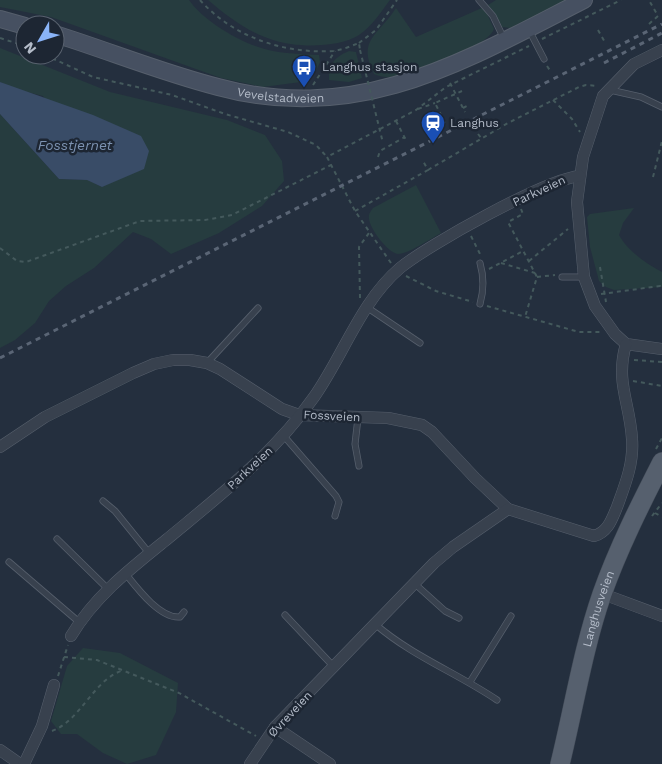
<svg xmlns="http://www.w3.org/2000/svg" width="662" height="764" font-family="'Work Sans',sans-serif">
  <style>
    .green { fill: #263c3f }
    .water { fill: #394c67 }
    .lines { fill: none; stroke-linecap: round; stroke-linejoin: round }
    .service-casing { stroke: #565f6c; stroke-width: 7 }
    .minor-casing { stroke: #565f6c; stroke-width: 12 }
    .secondary-casing { stroke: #565f6c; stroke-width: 18 }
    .primary-casing { stroke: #414a57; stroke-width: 20 }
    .path { stroke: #44595c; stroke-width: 2; stroke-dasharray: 4 4; stroke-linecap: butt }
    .service { stroke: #38414e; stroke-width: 5.5 }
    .minor { stroke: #38414e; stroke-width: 11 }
    .secondary { stroke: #465061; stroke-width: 16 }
    .primary { stroke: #56606e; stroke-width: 19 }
    .rail { stroke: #5a6575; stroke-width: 3; stroke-dasharray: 5 5; stroke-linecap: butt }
    .path-bridge { stroke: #44595c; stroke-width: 2; stroke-dasharray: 4 4; stroke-linecap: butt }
    .labels { text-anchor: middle; stroke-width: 5; stroke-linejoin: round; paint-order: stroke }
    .poi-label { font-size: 12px; fill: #b4bcc9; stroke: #1d2633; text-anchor: start }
    .street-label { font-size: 12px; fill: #b4bcc9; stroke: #1d2633 }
    .water-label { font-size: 14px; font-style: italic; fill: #7c92b1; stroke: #1d2633 }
  </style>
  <rect width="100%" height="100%" fill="#242f3e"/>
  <g class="green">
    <path d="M0,0H189C204,22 247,47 273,51C288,54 304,54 319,55L320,62L316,71L301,82L263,87L221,78L51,17L0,7Z"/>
    <path d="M208,0H390C381,12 372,26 359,35C339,48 296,48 273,40C249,33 227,16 208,0Z"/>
    <polygon points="496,0 568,0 510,28 502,27 488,5"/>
    <path d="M484,7L494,29C487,47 421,73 401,76C391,78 383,78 374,74C357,39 378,36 396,8L416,37Z"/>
    <polygon points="0,48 110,92 227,120 265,135 282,161 284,181 262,206 219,233 171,254 151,239 133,232 94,268 66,286 49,301 35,323 15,340 0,348 0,114 59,179 88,180 102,187 43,96 11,88 0,82"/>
    <path d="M349,51L356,52L362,78L349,82L329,80C328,64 335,57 349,51Z"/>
    <path d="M416,185L441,233C432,238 408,254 398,254C388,253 370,229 369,219C368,214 371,211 373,208Z"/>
    <path d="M634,208L623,223L619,235C627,250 646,264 662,272V287L614,290L606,287L599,281L590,247L587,217L590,214Z"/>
    <polygon points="83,648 120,653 178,683 176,712 156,755 127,764 103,753 77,734 61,734 51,721 67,666"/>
  </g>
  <polygon class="water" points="0,82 93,115 141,136 149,151 144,169 102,187 87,180 59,179 0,114"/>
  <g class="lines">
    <defs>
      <g id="service">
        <polyline points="479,0 493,16 504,39"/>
        <polyline points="529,30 544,59"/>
        <polyline points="610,90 641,97 662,107"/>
        <path d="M480,263C484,277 484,290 480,304"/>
        <polyline points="562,277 584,277"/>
        <polyline points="368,308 420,343"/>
        <polyline points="207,363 258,308"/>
        <polyline points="358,418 355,444 359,466"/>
        <polyline points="283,435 336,496 339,502 335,516"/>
        <polyline points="103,501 115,511 149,553"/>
        <polyline points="57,539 107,588"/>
        <polyline points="9,562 79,622"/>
        <path d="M125,573C137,588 160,619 180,617L184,612"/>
        <polyline points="414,583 445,611 459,618"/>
        <polyline points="285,615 334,667"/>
        <path d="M375,624C412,656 457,673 497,700"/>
        <polyline points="470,682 511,616"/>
      </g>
      <g id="minor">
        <polyline points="662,50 634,64 603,96 583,157 577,202 584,277 595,306 615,334 626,344 662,349"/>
        <path d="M0,447L45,417L133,373L154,364L173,360H190L207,363L220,369L282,409L299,415L388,418L422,425L432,432L475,478L508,509L594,536C608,532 612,519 617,507C625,485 634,463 632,439C630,403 615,382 626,344"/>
        <polyline points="603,594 662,616"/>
        <path d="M71,636C95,596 130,569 166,540C219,496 274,454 314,397C343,356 361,301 400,268C428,245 546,179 580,176"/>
        <polyline points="275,727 330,764"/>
        <polyline points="0,750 20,764"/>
        <polyline points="24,764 42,726 54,685"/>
        <polyline points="250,764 275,727 434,563 453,547 508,509"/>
      </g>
      <g id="secondary">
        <polyline points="0,19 25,26"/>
        <path id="s1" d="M55,34C109,51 163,73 218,87C358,125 463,62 584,0"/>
      </g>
      <g id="primary">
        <path id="s2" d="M560,764C574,707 583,649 602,594C618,549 640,505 662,462"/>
      </g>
    </defs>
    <use href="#service" class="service-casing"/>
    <use href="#minor" class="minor-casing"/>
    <use href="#secondary" class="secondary-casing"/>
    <use href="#primary" class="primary-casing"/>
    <g class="path">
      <path d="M200,0C233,37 284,54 333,51C342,50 351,46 359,43L360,50"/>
      <polyline points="649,24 658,16 650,2"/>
      <polyline points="598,30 606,44"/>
      <polyline points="0,38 25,46"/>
      <polyline points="542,39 621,0"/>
      <polyline points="359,43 376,30 397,0"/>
      <polyline points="45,55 93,77 172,95 225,114 288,132 316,145 327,157"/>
      <polyline points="547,66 551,72"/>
      <polyline points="450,83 465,112"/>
      <polyline points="313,85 335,51"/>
      <polyline points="553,100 572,119 580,132"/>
      <polyline points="463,108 469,105"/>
      <polyline points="418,109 435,103"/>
      <polyline points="396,121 407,142"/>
      <polyline points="445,123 435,103 462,91"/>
      <polyline points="478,134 482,139"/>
      <polyline points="378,157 380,151 405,137"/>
      <polyline points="428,170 508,123 579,87 586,85 598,86"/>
      <polyline points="653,177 662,141"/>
      <polyline points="521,209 523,214 508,222 537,277 525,317"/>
      <polyline points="355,211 428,170 423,161"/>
      <polyline points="471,236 481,256"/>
      <polyline points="0,248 17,261 26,262 140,221 205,220 232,215 331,165"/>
      <polyline points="529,261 568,229"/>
      <polyline points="391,263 355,211 327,157 416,110 446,87 529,46"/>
      <polyline points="501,263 535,273"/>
      <polyline points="600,267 606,302"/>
      <polyline points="489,269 523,251"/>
      <polyline points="406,276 436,291 473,302"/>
      <polyline points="537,277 555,275"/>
      <polyline points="601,294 660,286 660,289"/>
      <polyline points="360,298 359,247 369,233"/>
      <polyline points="487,306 579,332 601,332"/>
      <polyline points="634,360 662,362"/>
      <polyline points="633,381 662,386"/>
      <polyline points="656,449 662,438"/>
      <polyline points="655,513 662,517"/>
      <polyline points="652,516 662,503"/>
      <polyline points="64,657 97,660 179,693 256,736"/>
      <polyline points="58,676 68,645"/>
      <path d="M52,731C81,720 93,681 121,671"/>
    </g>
    <use href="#service" class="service"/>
    <use href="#minor" class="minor"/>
    <use href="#secondary" class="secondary"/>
    <use href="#primary" class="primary"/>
    <g class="rail">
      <polyline points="604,63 662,33"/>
      <polyline points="0,358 662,24"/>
    </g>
    <polyline class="path-bridge" points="360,50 383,143"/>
  </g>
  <defs>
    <symbol id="bus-pin" viewBox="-11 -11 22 30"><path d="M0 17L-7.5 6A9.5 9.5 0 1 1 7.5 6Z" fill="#1a4fb4" stroke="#1d2633"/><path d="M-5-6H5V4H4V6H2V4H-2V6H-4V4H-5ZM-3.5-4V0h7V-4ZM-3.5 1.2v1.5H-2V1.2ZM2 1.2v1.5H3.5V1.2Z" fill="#fff"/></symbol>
    <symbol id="station-pin" viewBox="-11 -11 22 30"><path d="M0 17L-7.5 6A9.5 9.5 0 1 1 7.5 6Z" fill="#1a4fb4" stroke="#1d2633"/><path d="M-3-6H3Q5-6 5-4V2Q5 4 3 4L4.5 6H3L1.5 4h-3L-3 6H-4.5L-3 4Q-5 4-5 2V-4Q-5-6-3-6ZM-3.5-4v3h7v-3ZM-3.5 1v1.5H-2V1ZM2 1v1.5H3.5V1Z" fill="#fff"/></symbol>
  </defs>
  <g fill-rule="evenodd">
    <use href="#bus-pin" x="290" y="53" width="28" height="38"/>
    <use href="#station-pin" x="419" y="109" width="28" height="38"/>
  </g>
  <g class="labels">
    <g class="poi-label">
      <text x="322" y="71">Langhus stasjon</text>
      <text x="450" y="127">Langhus</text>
    </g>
    <g class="street-label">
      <text dy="4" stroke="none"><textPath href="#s1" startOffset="235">Vevelstadveien</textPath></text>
      <text transform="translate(539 191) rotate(-25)" y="4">Parkveien</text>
      <text transform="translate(332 416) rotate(3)" y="4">Fossveien</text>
      <text transform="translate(250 468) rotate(-43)" y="4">Parkveien</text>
      <text dy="4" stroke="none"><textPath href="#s2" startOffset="160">Langhusveien</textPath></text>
      <text transform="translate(290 714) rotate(-47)" y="4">Øvreveien</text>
    </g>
    <g class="water-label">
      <text x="75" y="150">Fosstjernet</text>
    </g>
  </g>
  <g transform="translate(40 40) rotate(231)"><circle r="24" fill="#1d2633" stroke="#59626f"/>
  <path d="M0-4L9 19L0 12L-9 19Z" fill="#8ab4f8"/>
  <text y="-8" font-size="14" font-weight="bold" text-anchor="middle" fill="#b4bcc9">N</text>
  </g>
</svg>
